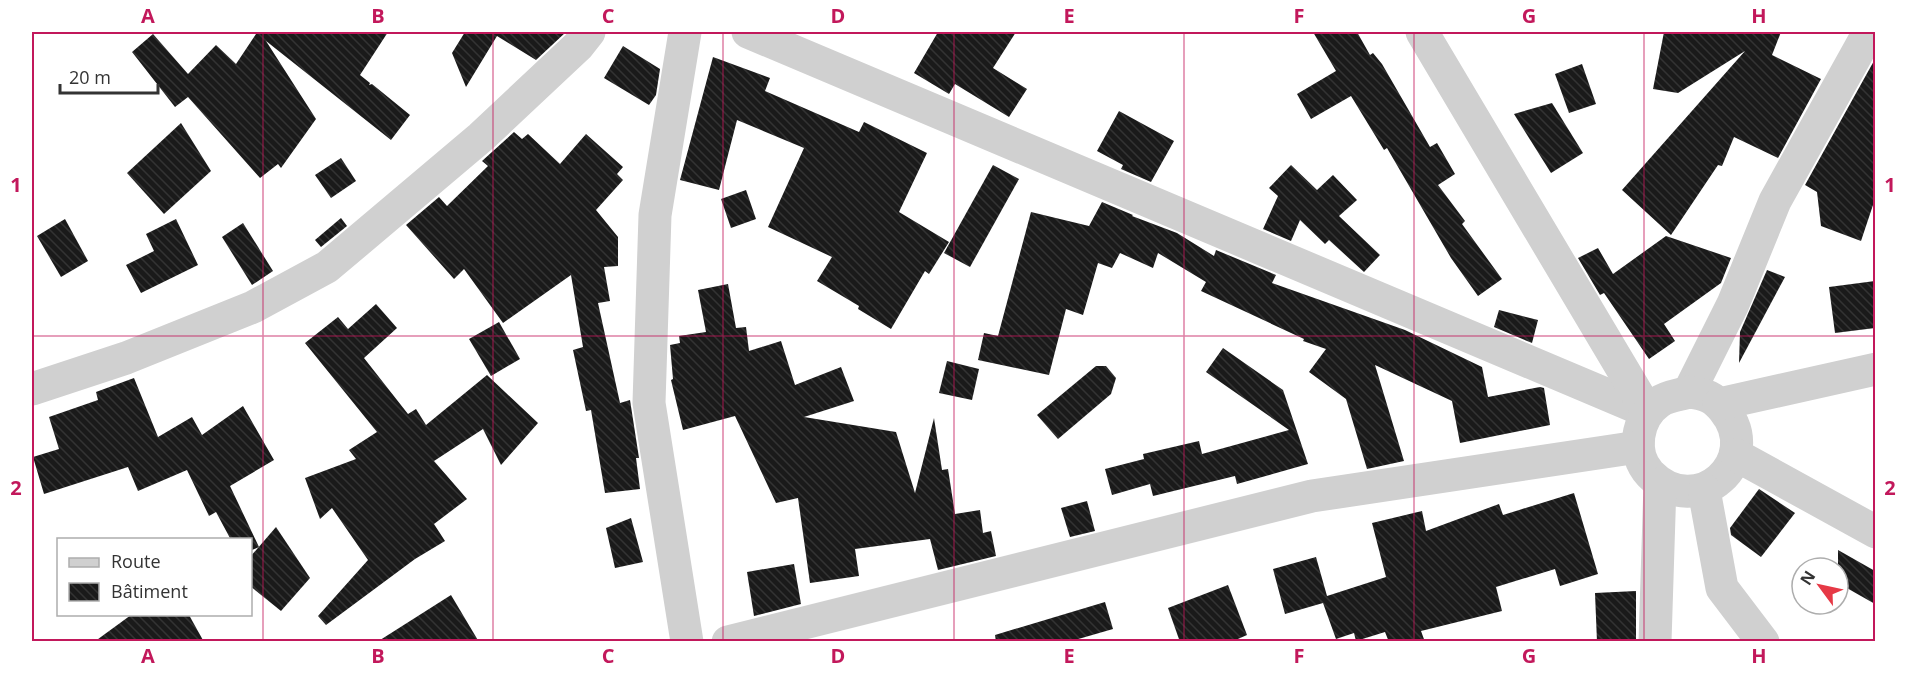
<svg xmlns="http://www.w3.org/2000/svg" width="1907" height="673" font-family="'Open Sans',sans-serif">
  <style>
    .building { fill: url(#building-back-hatch) }
    .lines { fill: none; stroke-linecap: round; stroke-linejoin: round }
    .street { stroke: #d0d0d0; stroke-width: 33 }
    .grid { fill: none; stroke: #c2185b; stroke-width: 1.5; stroke-opacity: 0.55 }
    .neatline { fill: none; stroke: #c2185b; stroke-width: 2 }
    .grid-label { font-size: 20px; text-anchor: middle; font-weight: bold; fill: #c2185b }
  </style>
  <defs>
    <pattern id="building-back-hatch" width="6" height="6" patternUnits="userSpaceOnUse" patternTransform="scale(1.5)"><rect width="6" height="6" fill="#1a1a1a"/><path d="M-1 5l2 2M0 0l6 6M5-1l2 2" fill="none" stroke="#333"/></pattern>
  </defs>
  <rect width="100%" height="100%" fill="#fff"/>
  <g class="building">
    <polygon points="253,32 388,32 360,75 370,83 369,85 372,84 410,115 391,140 266,41 316,119 281,168 278,164 260,178 188,97 175,107 132,52 153,34 188,74 216,45 236,64 256,34"/>
    <polygon points="465,32 566,32 536,60 497,36 466,87 452,53"/>
    <polygon points="938,32 1016,32 993,68 1027,89 1009,117 955,84 949,94 914,73"/>
    <polygon points="1313,32 1357,32 1370,55 1373,53 1382,64 1430,147 1437,143 1455,174 1438,185 1465,221 1462,224 1502,279 1478,296 1451,258 1387,148 1384,150 1351,96 1311,119 1297,94 1336,71"/>
    <polygon points="1664,32 1781,32 1772,55 1821,79 1778,158 1734,137 1722,166 1718,165 1671,235 1622,190 1745,51 1678,93 1653,89"/>
    <polygon points="623,46 660,69 656,95 649,105 604,78"/>
    <polygon points="713,57 770,78 765,91 859,132 864,122 927,153 899,212 949,242 929,274 925,271 891,329 858,309 859,306 817,281 832,257 768,227 804,148 737,120 719,190 680,180"/>
    <polygon points="1875,59 1875,199 1861,241 1821,226 1817,192 1805,185"/>
    <polygon points="1582,64 1596,104 1569,113 1555,74"/>
    <polygon points="1552,103 1583,153 1551,173 1514,114"/>
    <polygon points="1119,111 1174,141 1151,182 1121,169 1123,165 1097,151"/>
    <polygon points="181,123 211,171 164,214 127,173"/>
    <polygon points="514,132 522,139 528,134 560,164 586,134 623,167 617,174 623,180 596,210 618,237 618,266 604,267 610,301 598,303 620,403 630,400 639,458 636,458 640,489 605,493 591,410 586,411 573,350 583,347 571,275 503,323 464,269 454,279 406,225 439,197 447,206 488,166 482,161"/>
    <polygon points="341,158 356,181 331,198 315,175"/>
    <polygon points="993,165 1019,179 970,267 944,253"/>
    <polygon points="1291,165 1317,190 1333,175 1357,200 1339,216 1380,255 1364,272 1329,240 1325,244 1300,220 1291,241 1263,229 1278,196 1269,188"/>
    <polygon points="746,190 756,219 731,228 721,199"/>
    <polygon points="1102,202 1133,215 1132,216 1177,233 1214,256 1216,250 1276,275 1272,283 1405,330 1482,367 1488,397 1540,387 1544,388 1550,425 1460,443 1452,401 1375,365 1404,461 1367,469 1346,399 1309,372 1326,349 1303,341 1304,339 1201,291 1206,282 1158,253 1153,268 1120,253 1112,268 1098,263 1083,315 1066,309 1049,375 978,360 984,333 998,336 1031,212 1089,226"/>
    <polygon points="341,218 347,226 321,247 315,240"/>
    <polygon points="65,219 88,261 61,277 37,236"/>
    <polygon points="176,219 198,265 141,293 126,265 154,251 146,234"/>
    <polygon points="243,223 273,271 252,285 222,237"/>
    <polygon points="1666,236 1731,258 1721,283 1664,324 1675,341 1649,359 1604,293 1600,295 1578,258 1598,248 1613,274"/>
    <polygon points="1767,270 1785,277 1739,363 1740,332"/>
    <polygon points="1875,281 1875,328 1835,333 1829,287"/>
    <polygon points="728,284 736,328 746,327 749,351 781,341 795,385 841,367 854,401 804,417 896,432 915,493 934,418 942,470 948,469 955,514 980,510 983,533 991,531 996,556 938,570 930,539 855,549 859,576 810,583 798,498 776,503 735,416 683,430 671,380 673,379 670,345 680,343 679,336 706,332 698,290"/>
    <polygon points="376,304 397,328 364,358 408,414 416,409 426,425 487,375 538,423 501,465 483,429 434,461 467,499 434,524 445,541 415,559 326,625 318,616 368,560 332,508 320,519 305,478 356,459 349,450 377,432 305,343 338,317 348,329"/>
    <polygon points="1499,310 1538,320 1532,343 1494,327"/>
    <polygon points="499,322 520,359 491,376 469,339"/>
    <polygon points="1223,348 1283,390 1308,464 1237,484 1235,476 1153,496 1150,484 1112,495 1105,469 1144,459 1143,454 1199,441 1202,454 1289,430 1206,372"/>
    <polygon points="947,361 979,369 972,400 939,393"/>
    <polygon points="1096,366 1106,366 1116,378 1111,394 1058,439 1037,415"/>
    <polygon points="134,378 158,437 192,417 202,435 243,406 274,460 230,486 259,547 250,551 250,540 231,540 216,512 209,516 187,470 138,491 128,467 44,494 33,457 59,449 49,417 98,400 96,392"/>
    <polygon points="1759,489 1795,513 1761,557 1731,535 1730,528"/>
    <polygon points="1574,493 1598,574 1560,586 1555,569 1496,587 1502,611 1421,631 1425,642 1389,642 1385,632 1356,641 1354,633 1336,639 1323,603 1285,614 1273,569 1316,557 1327,596 1386,577 1372,523 1422,511 1426,531 1499,504 1503,515"/>
    <polygon points="1087,501 1095,531 1070,537 1061,508"/>
    <polygon points="631,518 643,562 615,568 606,528"/>
    <polygon points="276,527 310,578 281,611 250,586 250,557"/>
    <polygon points="1838,550 1875,571 1875,604 1838,583"/>
    <polygon points="794,564 801,604 754,616 747,572"/>
    <polygon points="1228,585 1247,635 1231,642 1180,642 1168,608"/>
    <polygon points="1636,591 1636,642 1597,642 1595,593"/>
    <polygon points="451,595 479,642 377,642"/>
    <polygon points="1105,602 1113,629 1068,642 996,642 995,635"/>
    <polygon points="131,615 189,615 204,642 94,642"/>
  </g>
  <g class="lines">
    <g class="street">
      <polyline points="685,32 655,215 649,403 687,642"/>
      <polyline points="748,32 1648,412"/>
      <polyline points="1422,32 1648,412"/>
      <polyline points="32,389 126,358 253,307 327,267 481,137 578,46 589,32"/>
      <polyline points="1689,392 1733,304 1775,201 1869,32"/>
      <path d="M1689,392C1705,394 1714,397 1724,410C1765,460 1697,522 1650,474C1631,454 1636,418 1659,402C1667,396 1680,395 1689,392Z"/>
      <polyline points="1719,404 1876,369"/>
      <polyline points="1736,455 1876,532"/>
      <polyline points="1704,490 1722,588 1763,642"/>
      <polyline points="728,642 1312,496 1638,447"/>
      <polyline points="1655,642 1660,484"/>
    </g>
  </g>
  <path class="grid" d="M263,32V642M493,32V642M723,32V642M954,32V642M1184,32V642M1414,32V642M1644,32V642M32,336H1876"/>
  <rect width="1907" height="673" fill="none" stroke="#ffffff" stroke-width="66"/>
  <rect x="57" y="538" width="195" height="78" fill="#ffffff" stroke="#adadad" stroke-width="1.5"/>
  <rect x="69" y="558" width="30" height="9" fill="#d0d0d0" stroke="#adadad" stroke-width="1.5"/>
  <text x="111" y="568" font-size="18" fill="#333333">Route</text>
  <rect x="69" y="583" width="30" height="18" fill="url(#building-back-hatch)" stroke="#adadad" stroke-width="1.5"/>
  <text x="111" y="598" font-size="18" fill="#333333">Bâtiment</text>
  <g transform="translate(1820 586) rotate(303)"><circle r="28" fill="#ffffff" stroke="#adadad" stroke-width="1.5"/>
  <path d="M0-4.5L10 22L0 15L-10 22Z" fill="#e63946"/>
  <text y="-9" font-size="16" font-weight="bold" text-anchor="middle" fill="#333333">N</text>
  </g>
  <path d="M60 84v9h98v-9" fill="none" stroke="#333333" stroke-width="3"/>
  <text x="69" y="84" font-size="18" fill="#333333" stroke="#ffffff" stroke-width="4.5" paint-order="stroke">20 m</text>
  <rect x="33" y="33" width="1841" height="607" class="neatline"/>
  <g class="grid-label">
    <text x="148" y="23">A</text>
    <text x="378" y="23">B</text>
    <text x="608" y="23">C</text>
    <text x="838" y="23">D</text>
    <text x="1069" y="23">E</text>
    <text x="1299" y="23">F</text>
    <text x="1529" y="23">G</text>
    <text x="1759" y="23">H</text>
    <text x="16" y="192">1</text>
    <text x="1890" y="192">1</text>
    <text x="16" y="495">2</text>
    <text x="1890" y="495">2</text>
    <text x="148" y="663">A</text>
    <text x="378" y="663">B</text>
    <text x="608" y="663">C</text>
    <text x="838" y="663">D</text>
    <text x="1069" y="663">E</text>
    <text x="1299" y="663">F</text>
    <text x="1529" y="663">G</text>
    <text x="1759" y="663">H</text>
  </g>
</svg>
